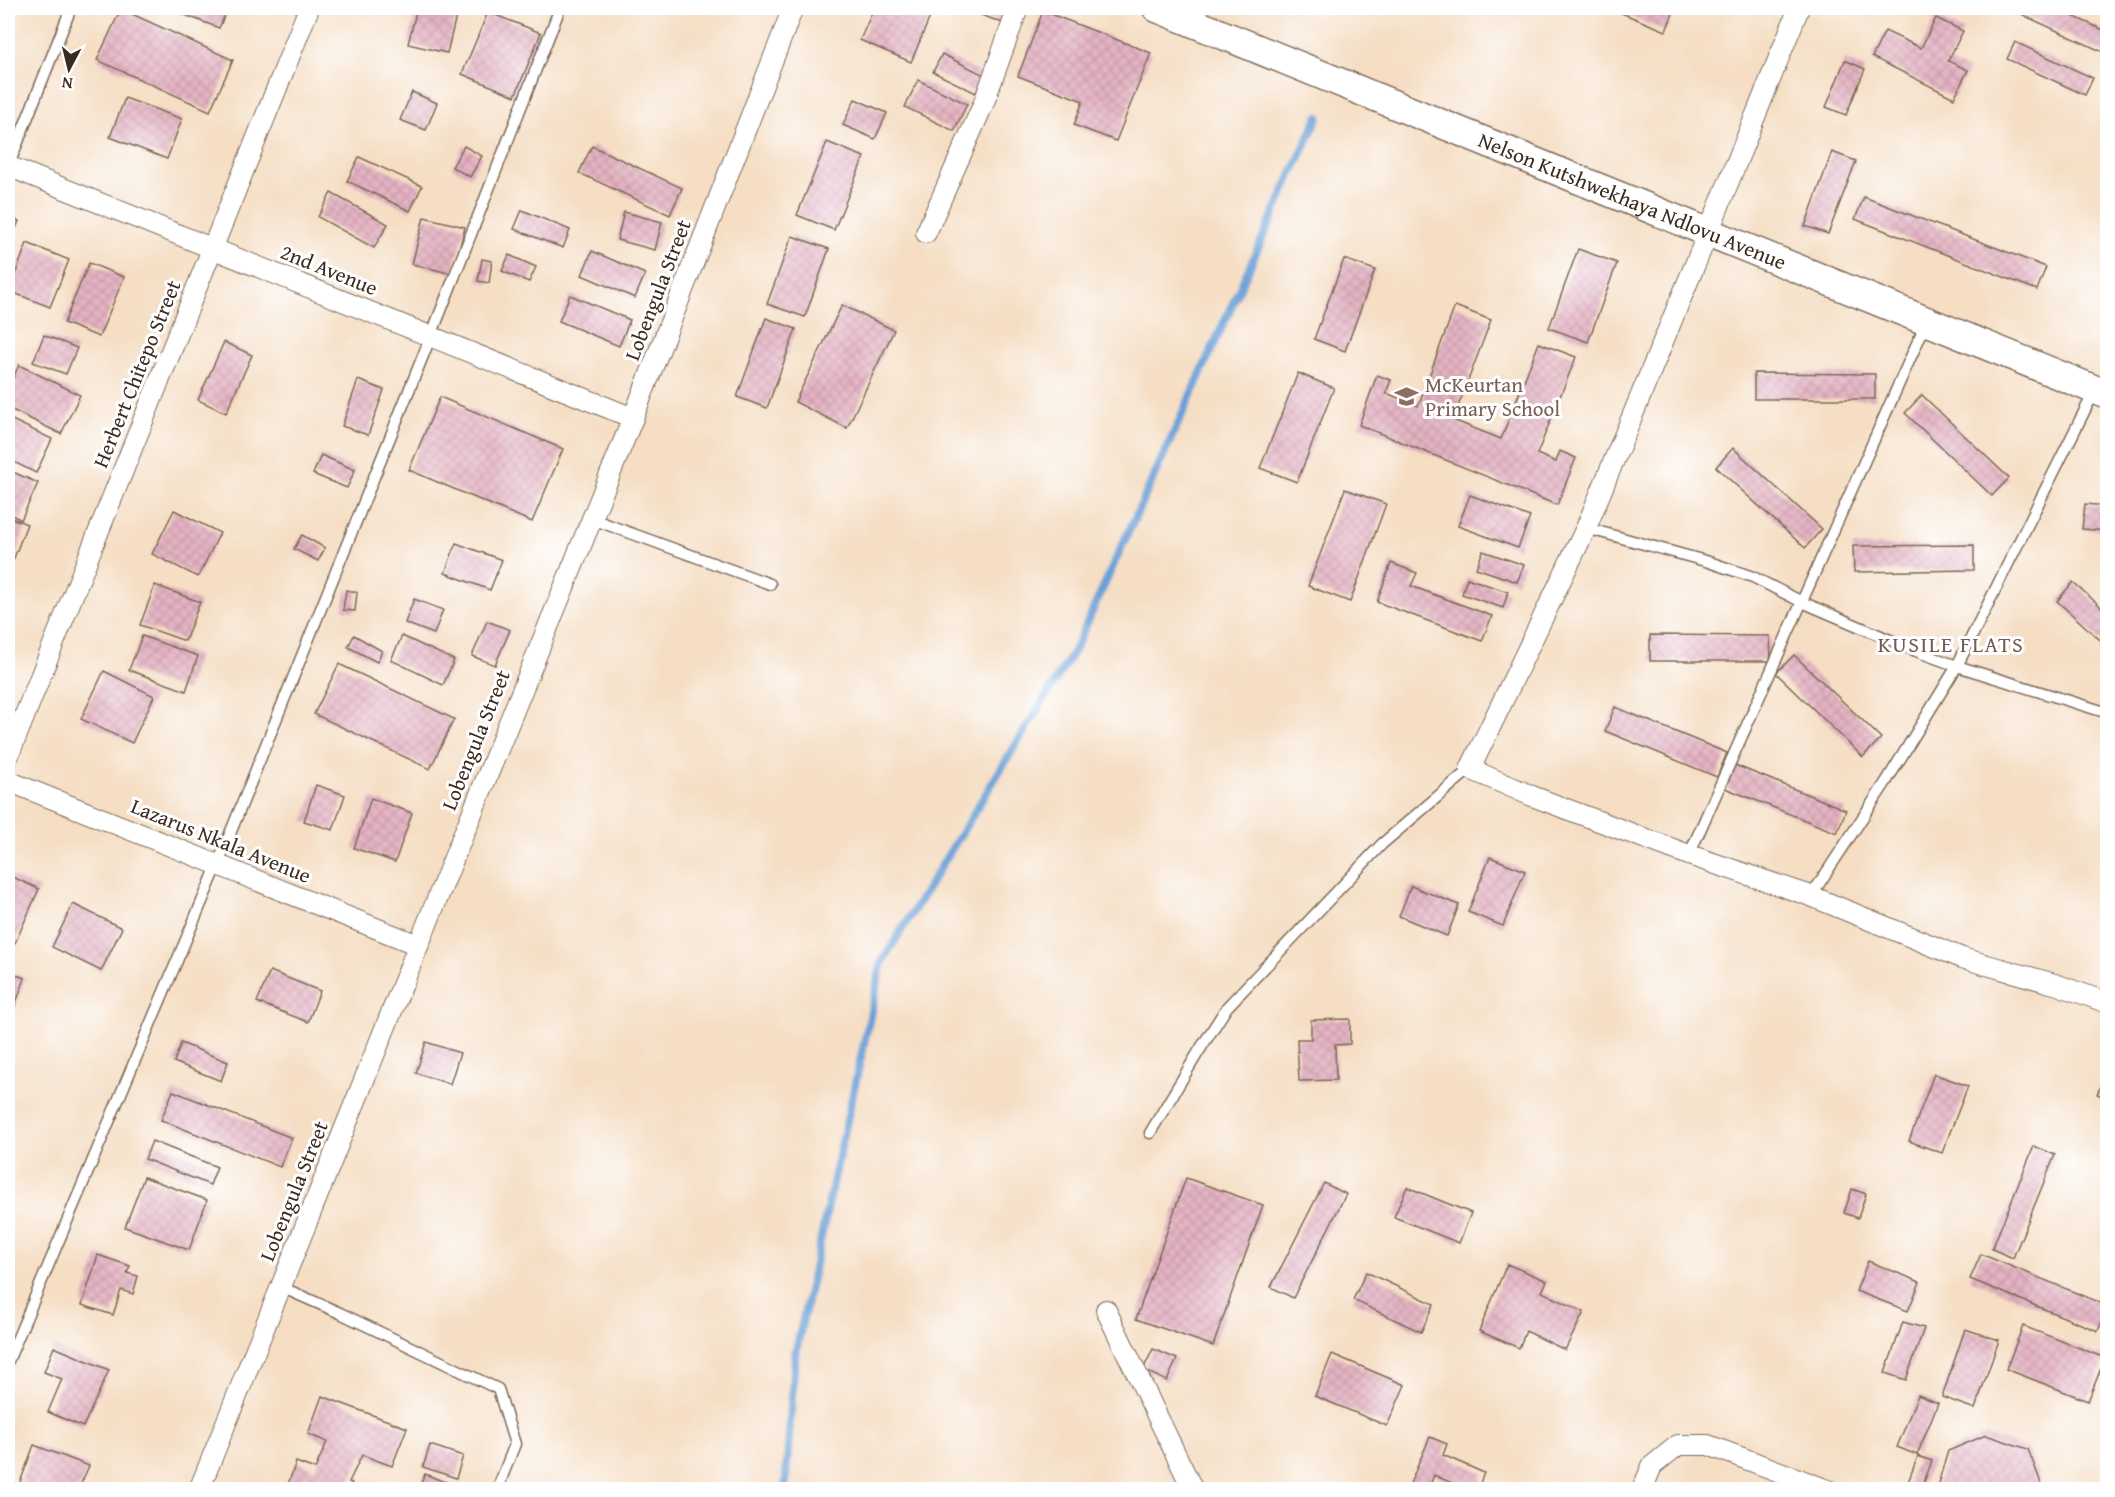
<svg xmlns="http://www.w3.org/2000/svg" width="2115" height="1497" font-family="'Gentium Book Plus',serif">
  <style>
    .lines { fill: none; stroke-linecap: round; stroke-linejoin: round }
    .stream { stroke: #6aa0d7; stroke-width: 8 }
    .building { fill: url(#building-cross-hatch) }
    .lane-casing { stroke: #7c6958; stroke-width: 13 }
    .street-casing { stroke: #7c6958; stroke-width: 22 }
    .secondary-casing { stroke: #7c6958; stroke-width: 31 }
    .lane { stroke: #fff; stroke-width: 10 }
    .street { stroke: #fff; stroke-width: 20 }
    .secondary { stroke: #fff; stroke-width: 28 }
    .labels { text-anchor: middle; stroke-width: 6; stroke-linejoin: round; paint-order: stroke }
    .street-label { font-size: 21px; fill: #3b2a1e; stroke: #fff }
    .education-label { font-size: 21px; fill: #785e54; stroke: #fff; text-anchor: start }
    .neighbourhood-label { font-size: 22px; letter-spacing: 1.5px; fill: #765a58; stroke: #fff }
  </style>
  <defs>
    <pattern id="building-cross-hatch" width="8" height="8" patternUnits="userSpaceOnUse" patternTransform="scale(1.5)"><rect width="8" height="8" fill="#e5b3c3"/><path d="M0 0l8 8M0 8l8-8" fill="none" stroke="#c59aa7"/></pattern>
  </defs>
  <rect width="100%" height="100%" fill="#fff"/>
  <filter id="ink" filterUnits="userSpaceOnUse"><feTurbulence type="fractalNoise" baseFrequency=".0167" numOctaves="2"/><feDisplacementMap in="SourceGraphic" scale="12" xChannelSelector="R" yChannelSelector="G"/><feConvolveMatrix kernelMatrix="1 2 1 2 8 2 1 2 1" color-interpolation-filters="sRGB"/></filter>
  <filter id="wash" filterUnits="userSpaceOnUse"><feTurbulence type="fractalNoise" baseFrequency=".008" numOctaves="4" result="noise"/><feDisplacementMap in="SourceGraphic" scale="24" xChannelSelector="R" yChannelSelector="G"/><feGaussianBlur stdDeviation="1.35" result="paint"/><feColorMatrix in="noise" values="0 0 0 0 0 0 0 0 0 0 0 0 0 0 0 0 0 1.4 0 .05"/><feComposite in="paint" operator="in"/></filter>
  <g filter="url(#wash)">
    <rect width="100%" height="100%" fill="#f5dec4"/>
    <g class="lines">
      <polyline class="stream" points="785,1490 795,1355 882,962 1075,649 1318,117"/>
    </g>
    <g id="blocks">
      <g class="building">
        <polygon points="167,8 228,8 219,28"/>
        <polygon points="417,8 458,8 447,53 408,44"/>
        <polygon points="874,8 908,8 930,17 911,62 860,40"/>
        <polygon points="962,8 1018,8 1011,26"/>
        <polygon points="1609,8 1675,8 1666,31"/>
        <polygon points="2027,8 2055,8 2108,32 2108,47 2105,53 2023,15"/>
        <polygon points="121,9 233,60 210,111 97,60"/>
        <polygon points="1043,11 1151,53 1116,141 1074,125 1083,101 1018,76"/>
        <polygon points="488,12 541,33 515,96 462,74"/>
        <polygon points="1936,18 1963,31 1948,61 1968,70 1954,98 1872,57 1885,31 1921,48"/>
        <polygon points="2015,42 2093,78 2085,95 2007,59"/>
        <polygon points="942,54 984,75 976,93 933,72"/>
        <polygon points="1845,60 1865,69 1846,115 1826,107"/>
        <polygon points="918,80 967,104 954,131 905,107"/>
        <polygon points="412,92 437,103 426,130 400,120"/>
        <polygon points="125,98 182,119 167,159 110,137"/>
        <polygon points="855,99 887,113 875,139 843,125"/>
        <polygon points="827,142 864,157 834,230 797,215"/>
        <polygon points="464,146 482,156 470,177 452,167"/>
        <polygon points="592,146 682,188 670,215 579,173"/>
        <polygon points="1832,152 1856,161 1828,234 1805,226"/>
        <polygon points="359,157 422,186 410,211 347,181"/>
        <polygon points="331,193 388,224 374,248 318,217"/>
        <polygon points="1864,197 2046,267 2037,290 1855,219"/>
        <polygon points="522,210 570,230 563,248 514,229"/>
        <polygon points="624,212 662,222 655,250 617,240"/>
        <polygon points="8,217 19,221 8,248"/>
        <polygon points="424,217 465,227 453,274 412,264"/>
        <polygon points="792,236 829,249 805,317 767,304"/>
        <polygon points="27,243 69,260 50,307 9,291"/>
        <polygon points="1578,249 1617,263 1588,342 1549,328"/>
        <polygon points="592,251 645,274 635,298 582,275"/>
        <polygon points="509,255 536,267 529,282 502,271"/>
        <polygon points="482,259 492,261 489,283 478,281"/>
        <polygon points="1344,259 1375,270 1345,351 1314,339"/>
        <polygon points="89,263 124,277 99,337 64,323"/>
        <polygon points="570,295 630,320 619,346 559,321"/>
        <polygon points="842,305 894,330 847,428 795,402"/>
        <polygon points="1455,306 1491,320 1453,420 1501,439 1539,343 1576,357 1537,454 1556,462 1560,451 1576,458 1557,505 1359,425 1377,375 1391,380 1386,393 1418,406"/>
        <polygon points="766,318 796,329 767,408 737,397"/>
        <polygon points="44,335 77,348 66,374 33,362"/>
        <polygon points="224,342 252,355 226,413 198,400"/>
        <polygon points="19,365 80,395 61,434 8,408 8,389"/>
        <polygon points="1298,373 1334,388 1297,482 1260,468"/>
        <polygon points="1754,373 1875,374 1875,399 1754,399"/>
        <polygon points="358,380 384,390 368,435 342,426"/>
        <polygon points="1922,395 2009,478 1992,496 1905,413"/>
        <polygon points="440,397 563,449 532,522 409,470"/>
        <polygon points="8,418 52,439 36,473 8,459"/>
        <polygon points="1733,448 1822,529 1805,548 1716,467"/>
        <polygon points="321,455 355,470 347,488 313,474"/>
        <polygon points="8,470 38,483 21,520 8,513"/>
        <polygon points="1345,489 1386,504 1350,602 1308,586"/>
        <polygon points="1470,495 1530,517 1518,548 1458,526"/>
        <polygon points="2085,504 2108,506 2108,531 2082,529"/>
        <polygon points="174,510 220,533 198,577 152,554"/>
        <polygon points="8,517 27,524 8,574"/>
        <polygon points="302,535 325,548 318,561 294,549"/>
        <polygon points="456,543 502,560 490,590 445,573"/>
        <polygon points="1974,545 1974,570 1854,572 1853,546"/>
        <polygon points="1483,551 1524,565 1517,582 1476,568"/>
        <polygon points="1391,563 1417,573 1411,586 1492,616 1482,641 1377,602"/>
        <polygon points="1467,578 1508,592 1503,608 1462,594"/>
        <polygon points="2073,582 2108,613 2108,647 2057,601"/>
        <polygon points="155,585 200,602 185,641 140,625"/>
        <polygon points="346,590 357,592 355,611 343,610"/>
        <polygon points="414,599 443,610 434,634 405,623"/>
        <polygon points="487,621 510,630 495,665 472,656"/>
        <polygon points="354,635 382,651 377,662 348,647"/>
        <polygon points="1650,635 1770,636 1771,661 1650,661"/>
        <polygon points="142,636 198,656 186,691 129,670"/>
        <polygon points="402,636 454,660 443,685 391,660"/>
        <polygon points="1794,655 1881,738 1863,757 1776,673"/>
        <polygon points="339,664 454,719 430,769 314,714"/>
        <polygon points="104,671 154,696 132,743 81,719"/>
        <polygon points="1615,707 1727,753 1717,777 1605,731"/>
        <polygon points="1735,765 1846,810 1837,833 1725,788"/>
        <polygon points="316,785 345,795 333,830 304,821"/>
        <polygon points="371,798 412,813 395,862 354,848"/>
        <polygon points="1490,857 1525,871 1503,926 1468,912"/>
        <polygon points="8,875 39,889 15,943 8,940"/>
        <polygon points="1411,886 1459,905 1447,936 1399,916"/>
        <polygon points="73,904 122,928 101,971 52,947"/>
        <polygon points="270,971 320,991 308,1022 257,1002"/>
        <polygon points="8,972 25,978 8,1025"/>
        <polygon points="1350,1019 1350,1044 1335,1045 1336,1080 1299,1081 1297,1039 1311,1039 1311,1020"/>
        <polygon points="426,1042 460,1053 450,1084 416,1073"/>
        <polygon points="181,1043 228,1062 221,1081 174,1062"/>
        <polygon points="2108,1073 2108,1099 2097,1094"/>
        <polygon points="1934,1074 1968,1086 1942,1153 1909,1141"/>
        <polygon points="173,1091 292,1138 280,1167 161,1120"/>
        <polygon points="152,1141 217,1167 210,1185 145,1159"/>
        <polygon points="2034,1146 2055,1155 2013,1258 1992,1249"/>
        <polygon points="144,1177 207,1200 189,1250 125,1227"/>
        <polygon points="1186,1178 1263,1205 1213,1346 1136,1319"/>
        <polygon points="1324,1183 1346,1194 1293,1298 1271,1287"/>
        <polygon points="1407,1187 1471,1213 1459,1243 1394,1217"/>
        <polygon points="1852,1189 1866,1194 1858,1218 1844,1213"/>
        <polygon points="1981,1254 2108,1306 2098,1331 1970,1279"/>
        <polygon points="98,1255 130,1266 127,1273 138,1276 133,1294 121,1290 113,1315 82,1305"/>
        <polygon points="1868,1261 1920,1282 1908,1311 1856,1291"/>
        <polygon points="1507,1264 1547,1281 1542,1292 1584,1312 1565,1350 1526,1331 1519,1348 1479,1331"/>
        <polygon points="1366,1272 1434,1304 1421,1332 1353,1300"/>
        <polygon points="1903,1322 1924,1328 1906,1380 1885,1373"/>
        <polygon points="2023,1326 2105,1358 2088,1401 2006,1369"/>
        <polygon points="1965,1329 1999,1340 1975,1409 1942,1397"/>
        <polygon points="54,1347 109,1370 83,1427 48,1412 62,1379 44,1372"/>
        <polygon points="1153,1349 1177,1359 1167,1381 1143,1370"/>
        <polygon points="1332,1354 1405,1385 1387,1426 1315,1396"/>
        <polygon points="1918,1395 1938,1403 1917,1455 1897,1447"/>
        <polygon points="322,1396 407,1428 392,1466 362,1455 349,1482 352,1483 349,1490 286,1490 296,1462 315,1469 327,1442 308,1434"/>
        <polygon points="1986,1435 2028,1449 2041,1483 2038,1490 1939,1490 1937,1487 1948,1451"/>
        <polygon points="1430,1437 1447,1444 1443,1455 1484,1473 1477,1490 1467,1490 1434,1475 1428,1490 1419,1490 1409,1486"/>
        <polygon points="34,1445 89,1466 78,1490 32,1490 19,1485"/>
        <polygon points="430,1445 463,1456 456,1478 423,1467"/>
        <polygon points="1918,1456 1932,1461 1921,1490 1905,1490"/>
        <polygon points="425,1474 462,1489 462,1490 418,1490"/>
      </g>
    </g>
  </g>
  <g filter="url(#ink)">
    <use href="#blocks" fill-opacity="0" stroke="#7c6958" stroke-width="1.5"/>
    <g class="lines">
      <defs>
        <g id="lane">
          <polyline points="8,167 71,8"/>
          <polyline points="592,519 770,584"/>
          <polyline points="1586,528 1709,562 1753,577 1802,602 1916,651 1957,666 2108,713"/>
          <polyline points="1689,855 1926,323"/>
          <polyline points="1811,896 1886,782 1957,666 2094,392"/>
          <polyline points="1150,1133 1199,1051 1227,1007 1382,844 1470,769"/>
          <polyline points="281,1287 340,1313 498,1389 515,1444 497,1490"/>
          <polyline points="8,1361 217,866 431,336 560,8"/>
        </g>
        <g id="street">
          <polyline points="1799,8 1708,233 1586,528 1470,769 1532,796 1689,855 1811,896 1962,958 2058,985 2108,1003"/>
          <polyline points="8,166 633,418"/>
          <polyline points="926,233 983,105 1018,8"/>
          <polyline points="8,757 309,8"/>
          <polyline points="8,781 418,945"/>
          <polyline points="1106,1310 1193,1490"/>
          <polyline points="199,1490 429,919 633,418 793,8"/>
          <polyline points="1642,1490 1652,1466 1678,1445 1708,1445 1828,1490"/>
        </g>
        <g id="secondary">
          <path id="s1" d="M1157,8L2108,395"/>
        </g>
      </defs>
      <use href="#lane" class="lane-casing"/>
      <use href="#street" class="street-casing"/>
      <use href="#secondary" class="secondary-casing"/>
      <use href="#lane" class="lane"/>
      <use href="#street" class="street"/>
      <use href="#secondary" class="secondary"/>
    </g>
  </g>
  <defs>
    <symbol id="school-bare" viewBox="-9 -9 18 18"><path d="M0-5L7-2L0 1L-7-2ZM-4 1L0 2.5L4 1V4Q0 6-4 4Z" fill="#8d6e63" stroke="#fff" stroke-width="2.5" paint-order="stroke"/></symbol>
  </defs>
  <g fill-rule="evenodd">
    <use href="#school-bare" x="1390" y="380" width="33" height="33"/>
  </g>
  <g class="labels">
    <g class="street-label">
      <text dy="7" stroke="none"><textPath href="#s1" startOffset="513">Nelson Kutshwekhaya Ndlovu Avenue</textPath></text>
      <text transform="translate(329 270) rotate(22)" y="7">2nd Avenue</text>
      <text transform="translate(658 290) rotate(-69)" y="7">Lobengula Street</text>
      <text transform="translate(137 374) rotate(-68)" y="7">Herbert Chitepo Street</text>
      <text transform="translate(476 740) rotate(-68)" y="7">Lobengula Street</text>
      <text transform="translate(221 841) rotate(22)" y="7">Lazarus Nkala Avenue</text>
      <text transform="translate(294 1191) rotate(-68)" y="7">Lobengula Street</text>
    </g>
    <g class="education-label">
      <text x="1425" y="392">McKeurtan<tspan x="1425" dy="24">Primary School</tspan></text>
    </g>
    <g class="neighbourhood-label">
      <text x="1951" y="652">KUSILE FLATS</text>
    </g>
  </g>
  <rect width="2115" height="1497" fill="none" stroke="#fff" stroke-width="30"/>
  <g transform="translate(69 69) rotate(187)" stroke="#ffffff" stroke-width="4.5" paint-order="stroke">
  <path d="M0-4.5L10 22L0 15L-10 22Z" fill="#3b2a1e"/>
  <text y="-9" font-size="16" font-weight="bold" text-anchor="middle" fill="#3b2a1e">N</text>
  </g>
</svg>
